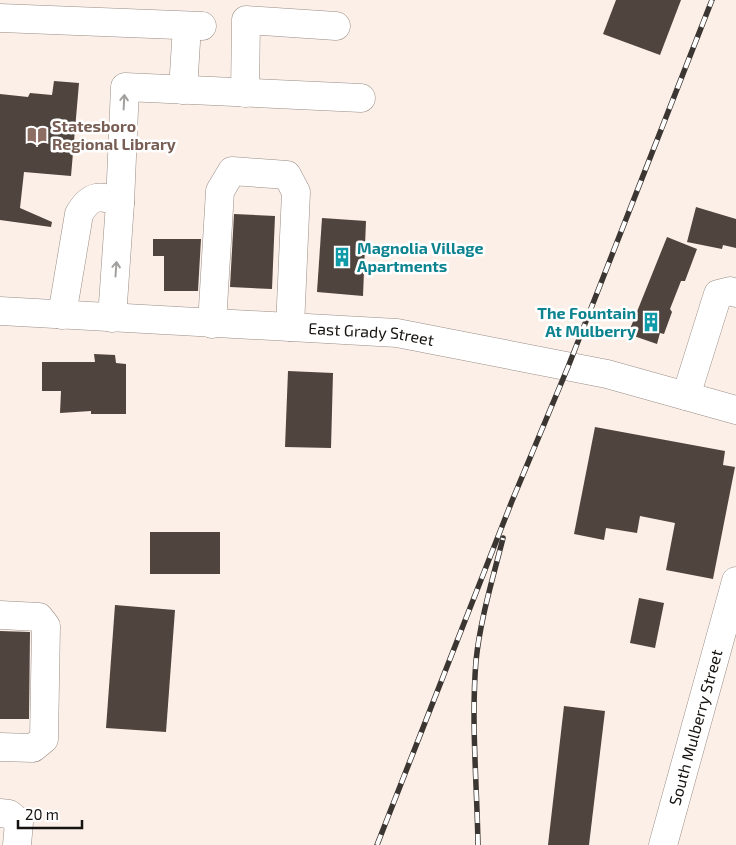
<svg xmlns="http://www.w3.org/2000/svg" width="736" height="845" font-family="'Exo 2',sans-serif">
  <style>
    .building { fill: #4f443e }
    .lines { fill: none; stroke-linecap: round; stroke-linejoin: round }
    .minor-casing { stroke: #998d86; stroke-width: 29 }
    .minor { stroke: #fff; stroke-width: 28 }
    .rail-casing { stroke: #3b3632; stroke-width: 5.5 }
    .rail { stroke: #fff; stroke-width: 4; stroke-dasharray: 11; stroke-linecap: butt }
    .oneway { stroke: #a2a09f }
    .labels { text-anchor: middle; stroke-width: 5; stroke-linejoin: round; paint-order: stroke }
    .education-label { font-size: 16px; font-weight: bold; fill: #785e54; stroke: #fff; text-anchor: start }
    .culture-label { font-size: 16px; font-weight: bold; fill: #0d838f; stroke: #fff; text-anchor: start }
    .street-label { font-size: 16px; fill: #16120f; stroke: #fff }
  </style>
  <rect width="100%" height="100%" fill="#fcefe7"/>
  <g class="building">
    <polygon points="616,0 681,0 660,55 603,34"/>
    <polygon points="54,81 79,83 71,176 24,172 20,208 52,222 51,227 0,220 0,94 28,97 30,93 52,95"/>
    <polygon points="696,207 736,219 736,248 723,245 722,249 687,242"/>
    <polygon points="234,214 275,216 272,289 230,287"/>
    <polygon points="322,218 366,221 363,296 317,292"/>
    <polygon points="667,237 697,249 685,281 681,281 670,309 672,312 664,334 660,333 657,344 628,334"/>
    <polygon points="153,239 201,239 198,291 164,291 164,256 153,256"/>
    <polygon points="94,354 115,355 116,363 126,364 126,414 91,414 91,411 60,413 61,391 42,391 42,362 95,362"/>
    <polygon points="288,371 333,373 331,448 285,447"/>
    <polygon points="595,427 725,451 723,465 735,467 713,579 666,570 675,523 640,516 637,533 606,528 604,540 574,534"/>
    <rect x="150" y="532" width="70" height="42"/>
    <polygon points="639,598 664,603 655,648 630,643"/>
    <polygon points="115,605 175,610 166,732 106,728"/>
    <polygon points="0,631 30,632 29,719 0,719"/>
    <polygon points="564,706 605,711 589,845 548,845"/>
  </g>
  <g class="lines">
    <defs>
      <g id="minor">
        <polyline points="0,18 202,26"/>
        <polyline points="183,90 187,26"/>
        <polyline points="245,93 246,20 336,26"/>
        <polyline points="120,203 125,87 361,98"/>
        <path id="s1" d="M0,311L397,333L607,374L736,410"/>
        <path d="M62,315L79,214C90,195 100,194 120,203L112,318"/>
        <polyline points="212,324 220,191 232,171 287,175 296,192 290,327"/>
        <polyline points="686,396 718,294 730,291 736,293"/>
        <polyline points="0,615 39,617 46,626 44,739 33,748 0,747"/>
        <polyline points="0,813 9,814 19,822 17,845"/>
        <path id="s2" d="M663,845L736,581"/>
      </g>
    </defs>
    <use href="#minor" class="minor-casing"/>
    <use href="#minor" class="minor"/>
    <defs>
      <g id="rail">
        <polyline points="377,845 512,501 568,367 712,0"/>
        <path d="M478,845C477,784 471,722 476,661C480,620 493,578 503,538"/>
      </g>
    </defs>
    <use href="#rail" class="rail-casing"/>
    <use href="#rail" class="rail"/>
  </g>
  <defs><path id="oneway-shaft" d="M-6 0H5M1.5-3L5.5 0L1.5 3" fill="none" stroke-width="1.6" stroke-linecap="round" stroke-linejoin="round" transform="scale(1.25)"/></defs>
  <g class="oneway">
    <use href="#oneway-shaft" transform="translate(124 102) rotate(-87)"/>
    <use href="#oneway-shaft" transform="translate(116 269) rotate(-86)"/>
  </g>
  <defs>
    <symbol id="library-bare" viewBox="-9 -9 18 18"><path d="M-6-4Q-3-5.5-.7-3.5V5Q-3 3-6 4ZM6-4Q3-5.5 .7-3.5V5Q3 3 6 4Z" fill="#8d6e63" stroke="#fff" stroke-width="2.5" paint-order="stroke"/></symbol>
    <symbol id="building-bare" viewBox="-9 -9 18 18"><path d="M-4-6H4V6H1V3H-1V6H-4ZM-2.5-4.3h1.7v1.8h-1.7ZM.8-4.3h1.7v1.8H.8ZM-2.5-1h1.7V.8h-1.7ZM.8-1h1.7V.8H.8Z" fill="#0f9aa8" stroke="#fff" stroke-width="2.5" paint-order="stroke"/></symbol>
  </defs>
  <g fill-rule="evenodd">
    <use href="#library-bare" x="23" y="121" width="28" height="28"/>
    <use href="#building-bare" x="328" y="243" width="28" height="28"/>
    <use href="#building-bare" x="637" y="308" width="28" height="28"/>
  </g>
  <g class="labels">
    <g class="education-label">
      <text x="52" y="132">Statesboro<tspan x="52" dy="18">Regional Library</tspan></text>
    </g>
    <g class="culture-label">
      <text x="357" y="254">Magnolia Village<tspan x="357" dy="18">Apartments</tspan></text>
      <text x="636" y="319" text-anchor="end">The Fountain<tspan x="636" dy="18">At Mulberry</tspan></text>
    </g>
    <g class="street-label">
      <text dy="6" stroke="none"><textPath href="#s1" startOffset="372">East Grady Street</textPath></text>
      <text dy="6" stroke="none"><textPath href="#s2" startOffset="122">South Mulberry Street</textPath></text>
    </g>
  </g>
  <path d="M18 820v8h64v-8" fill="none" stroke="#16120f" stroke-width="2.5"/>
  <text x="25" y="820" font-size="15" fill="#16120f" stroke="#ffffff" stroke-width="4" paint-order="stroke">20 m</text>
</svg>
